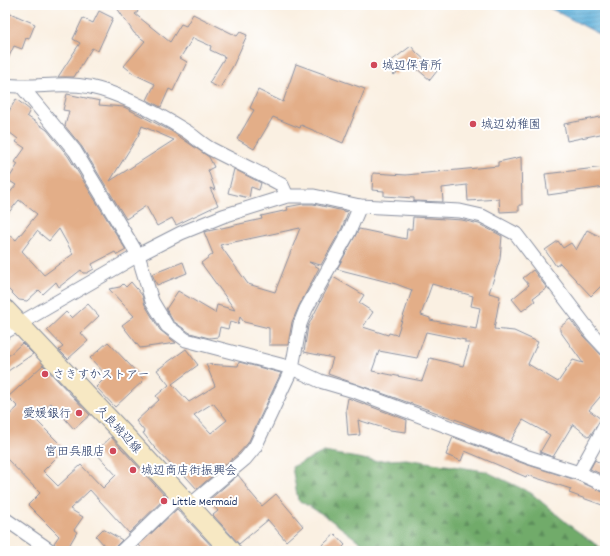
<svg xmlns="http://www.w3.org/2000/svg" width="610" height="556" font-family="Dekko,'Klee One',sans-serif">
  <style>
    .forest { fill: url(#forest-firs); stroke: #466d64 }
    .water { fill: url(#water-rules); stroke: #3e709d }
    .building { fill: #e3ae88; fill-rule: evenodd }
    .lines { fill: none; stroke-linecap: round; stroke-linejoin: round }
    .street-casing { stroke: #8a90a0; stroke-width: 15 }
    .secondary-casing { stroke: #8a90a0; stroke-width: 21 }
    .street { stroke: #fff; stroke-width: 13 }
    .secondary { stroke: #f7e8c3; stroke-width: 19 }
    .poi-dot { fill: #d1495b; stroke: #fff; stroke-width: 1.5 }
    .labels { text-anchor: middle; stroke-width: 4; stroke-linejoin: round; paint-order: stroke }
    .poi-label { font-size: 12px; fill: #1b2f5e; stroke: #fff; text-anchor: start }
    .street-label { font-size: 12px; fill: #1b2f5e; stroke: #fff }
  </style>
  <defs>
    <pattern id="forest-firs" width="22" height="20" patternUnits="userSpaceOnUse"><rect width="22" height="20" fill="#71ab6a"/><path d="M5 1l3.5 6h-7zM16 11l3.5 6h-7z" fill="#5c8c5a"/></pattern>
    <pattern id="water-rules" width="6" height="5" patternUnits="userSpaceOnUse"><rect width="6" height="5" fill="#61b2dc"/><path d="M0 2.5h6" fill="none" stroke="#4f91b6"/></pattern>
  </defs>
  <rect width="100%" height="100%" fill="#fff"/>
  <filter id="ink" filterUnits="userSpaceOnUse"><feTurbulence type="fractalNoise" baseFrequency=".025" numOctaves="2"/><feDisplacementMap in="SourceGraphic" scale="8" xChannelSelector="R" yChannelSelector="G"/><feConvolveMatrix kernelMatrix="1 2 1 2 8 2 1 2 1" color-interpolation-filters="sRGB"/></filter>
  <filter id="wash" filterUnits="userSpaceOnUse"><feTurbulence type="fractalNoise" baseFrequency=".012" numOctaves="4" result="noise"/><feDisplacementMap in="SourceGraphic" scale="16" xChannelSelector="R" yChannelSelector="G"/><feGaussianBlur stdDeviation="0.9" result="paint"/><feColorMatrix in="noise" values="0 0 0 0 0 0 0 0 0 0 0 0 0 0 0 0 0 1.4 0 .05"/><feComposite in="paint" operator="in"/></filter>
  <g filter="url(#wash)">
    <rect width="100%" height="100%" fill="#faf0e2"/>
    <polygon class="forest" points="324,452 374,461 406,459 485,471 531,493 573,528 605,551 366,551 364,545 324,515 298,500 292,467"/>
    <polygon class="water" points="544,5 605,5 605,37"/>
    <g id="blocks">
      <g class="building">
        <polygon points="115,5 134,5 138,12 135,14 170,42 181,24 186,26 193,14 237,36 240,32 247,35 233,66 220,88 209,83 225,57 210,50 211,46 193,38 180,58 187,62 173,91 169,89 161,107 147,100 155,84 134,74 124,66 145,41 134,33"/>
        <polygon points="99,11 113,18 98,51 92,48 74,77 58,77 80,43 73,39 83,18 93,23"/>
        <polygon points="10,13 35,24 29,39 26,38 22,49 14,46 5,65 5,24"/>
        <polygon points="411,46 417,53 437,71 430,80 410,63 394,75 386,65"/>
        <polygon points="296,64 365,89 343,143 301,125 300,128 273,117 254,149 237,139 254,110 250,108 258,90 283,102"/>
        <path d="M67,94L100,101L99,105L124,107L171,131L209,157L214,167L208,170L215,190L210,188L218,205L176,225L172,218L157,226L146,206L126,219L82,147L65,126L69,111L63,110ZM142,126L174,140L110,181L138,136Z"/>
        <path d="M16,99L30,110L27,116L47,130L68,156L126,250L117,255L115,252L92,264L94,269L87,273H83L81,270L59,287L56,282L43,294L39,290L27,301L19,300L5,286V231L16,240L37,214L19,200L5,217V199L16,185L8,180L18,164L15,162L25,148L16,142L18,139L5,129V118ZM59,229L73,254L44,275L22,251L37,231L49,241Z"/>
        <polygon points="605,116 605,133 567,141 564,124"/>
        <polygon points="521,157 522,205 519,205 519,211 500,212 499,199 468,201 467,185 442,188 443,202 414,201 414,198 384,196 384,191 372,190 373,173 406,175 498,166 498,162"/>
        <polygon points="605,167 605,187 548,195 545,174"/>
        <polygon points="234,169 261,183 259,190 251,187 249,198 228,193"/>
        <path d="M303,204H313L348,212L342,228L321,265L309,262L319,268L299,306L292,322L288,345H269V328L244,322L240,317L238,324L230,322L228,329L220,327L218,337L209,338L190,333L173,321L166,309L178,291L215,313L217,305L235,310L201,263L213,254L204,232L262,219L261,216L288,210L287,207ZM300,228L275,292L248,284L220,245Z"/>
        <path d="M413,217L462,220L479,224L502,236L500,259L489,293L500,296L494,329L514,331L538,342L528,364L558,382L573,360L583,363L560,331V327L570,319L583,336L605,359V391L589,410L601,419L589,437L573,424L553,457L540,452L550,435L523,420L510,442L460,421L328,374L333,358L304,352L308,326L333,277L364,295L359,303L373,312L363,327L388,335L389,333L397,335L412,290L396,284L337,269L359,229L406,239L407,229H412ZM432,284L473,296L471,306L480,308L476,329L430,320V318L421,315ZM426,332L465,340V343H470L463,366L430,358L422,381L372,371L379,351L417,358Z"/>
        <polygon points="587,230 605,239 605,282 591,296 560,263 556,266 545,250 558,241 563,248 571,243 576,250"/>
        <polygon points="183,262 187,273 157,285 152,274"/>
        <polygon points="533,270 547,288 533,298 535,301 522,311 512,299 529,285 523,278"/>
        <polygon points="131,282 142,295 145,305 160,330 176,343 140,348 122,325 134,316 109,289 120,287 123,284 126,287"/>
        <polygon points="88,304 99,316 81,333 88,341 68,359 59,350 63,347 62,346 47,330 66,312 72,318"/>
        <polygon points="108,342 144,380 115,407 96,387 107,376 90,358"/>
        <polygon points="22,343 33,354 5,373 5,359"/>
        <path d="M186,349L198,365L172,384L189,402L215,386L206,364L238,366L239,362L281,373L248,443L239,453L197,489L177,467L175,469L154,447L143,433L145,432L136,421L159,400L156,396L169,385L157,370ZM213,403L227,420L211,433L194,415Z"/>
        <polygon points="43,365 90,415 74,429 51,403 34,418 65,449 43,471 58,486 81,465 103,488 116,475 95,452 111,437 166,497 129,533 90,490 70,509 83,517 74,530 77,532 66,551 59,551 54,543 59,536 28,505 40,493 5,457 5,419 18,407 8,397"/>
        <polygon points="348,398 407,420 406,432 390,430 358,420 360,435 348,436 346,409"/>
        <polygon points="453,437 525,464 576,480 605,493 605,506 569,493 571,489 527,475 526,477 465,451 461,461 446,455"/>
        <polygon points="595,460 605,466 605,476 590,469"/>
        <polygon points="238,475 246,485 245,486 262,506 276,494 303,526 286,541 268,520 239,544 213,515 218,511 209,500"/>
        <polygon points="177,509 216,551 144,551 139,545"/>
        <polygon points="103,529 122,540 116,546 114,551 97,551 104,545 96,536"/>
        <polygon points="335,534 345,545 339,551 316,551"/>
      </g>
    </g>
  </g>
  <g filter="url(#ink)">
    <use href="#blocks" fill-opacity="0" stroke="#8a90a0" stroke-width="1"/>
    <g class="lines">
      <defs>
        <g id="street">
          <path d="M5,85C33,89 61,81 90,87C123,94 157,113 186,131C195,137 202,144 211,149C234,161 258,172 282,185L287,196"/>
          <polyline points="22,87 75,151 138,255 152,301 167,326 186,340 292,368 320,381 354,391 528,457 579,473 605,485"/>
          <polyline points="5,332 138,255 181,233 223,216 287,196 314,196 360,206 460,211 482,216 516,234 592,334 605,348"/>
          <polyline points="579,473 605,426"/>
          <polyline points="189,506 245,459 255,447 292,368 300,324 306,309 349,232 360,206"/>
          <polyline points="5,519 51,551"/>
          <polyline points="122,551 180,495"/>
        </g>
        <polyline id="secondary" points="5,309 131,442 231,551"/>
      </defs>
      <use href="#street" class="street-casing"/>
      <use href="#secondary" class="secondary-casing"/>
      <use href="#street" class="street"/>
      <use href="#secondary" class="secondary"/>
    </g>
  </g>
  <g class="poi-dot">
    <circle cx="374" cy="65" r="4"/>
    <circle cx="473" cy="124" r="4"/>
    <circle cx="45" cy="374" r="4"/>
    <circle cx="79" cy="413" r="4"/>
    <circle cx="113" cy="451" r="4"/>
    <circle cx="133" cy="470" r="4"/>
    <circle cx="164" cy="501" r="4"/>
  </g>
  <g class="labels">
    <g class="poi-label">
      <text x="382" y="69">城辺保育所</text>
      <text x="481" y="128">城辺幼稚園</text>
      <text x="53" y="378">さきすかストアー</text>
      <text x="71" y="417" text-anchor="end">愛媛銀行</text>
      <text x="105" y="455" text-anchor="end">宮田呉服店</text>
      <text x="141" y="474">城辺商店街振興会</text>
      <text x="172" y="505">Little Mermaid</text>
    </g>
    <g class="street-label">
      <text transform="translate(119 429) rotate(47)" y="4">久良城辺線</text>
    </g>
  </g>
  <rect width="610" height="556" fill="none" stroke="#fff" stroke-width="20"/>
</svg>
